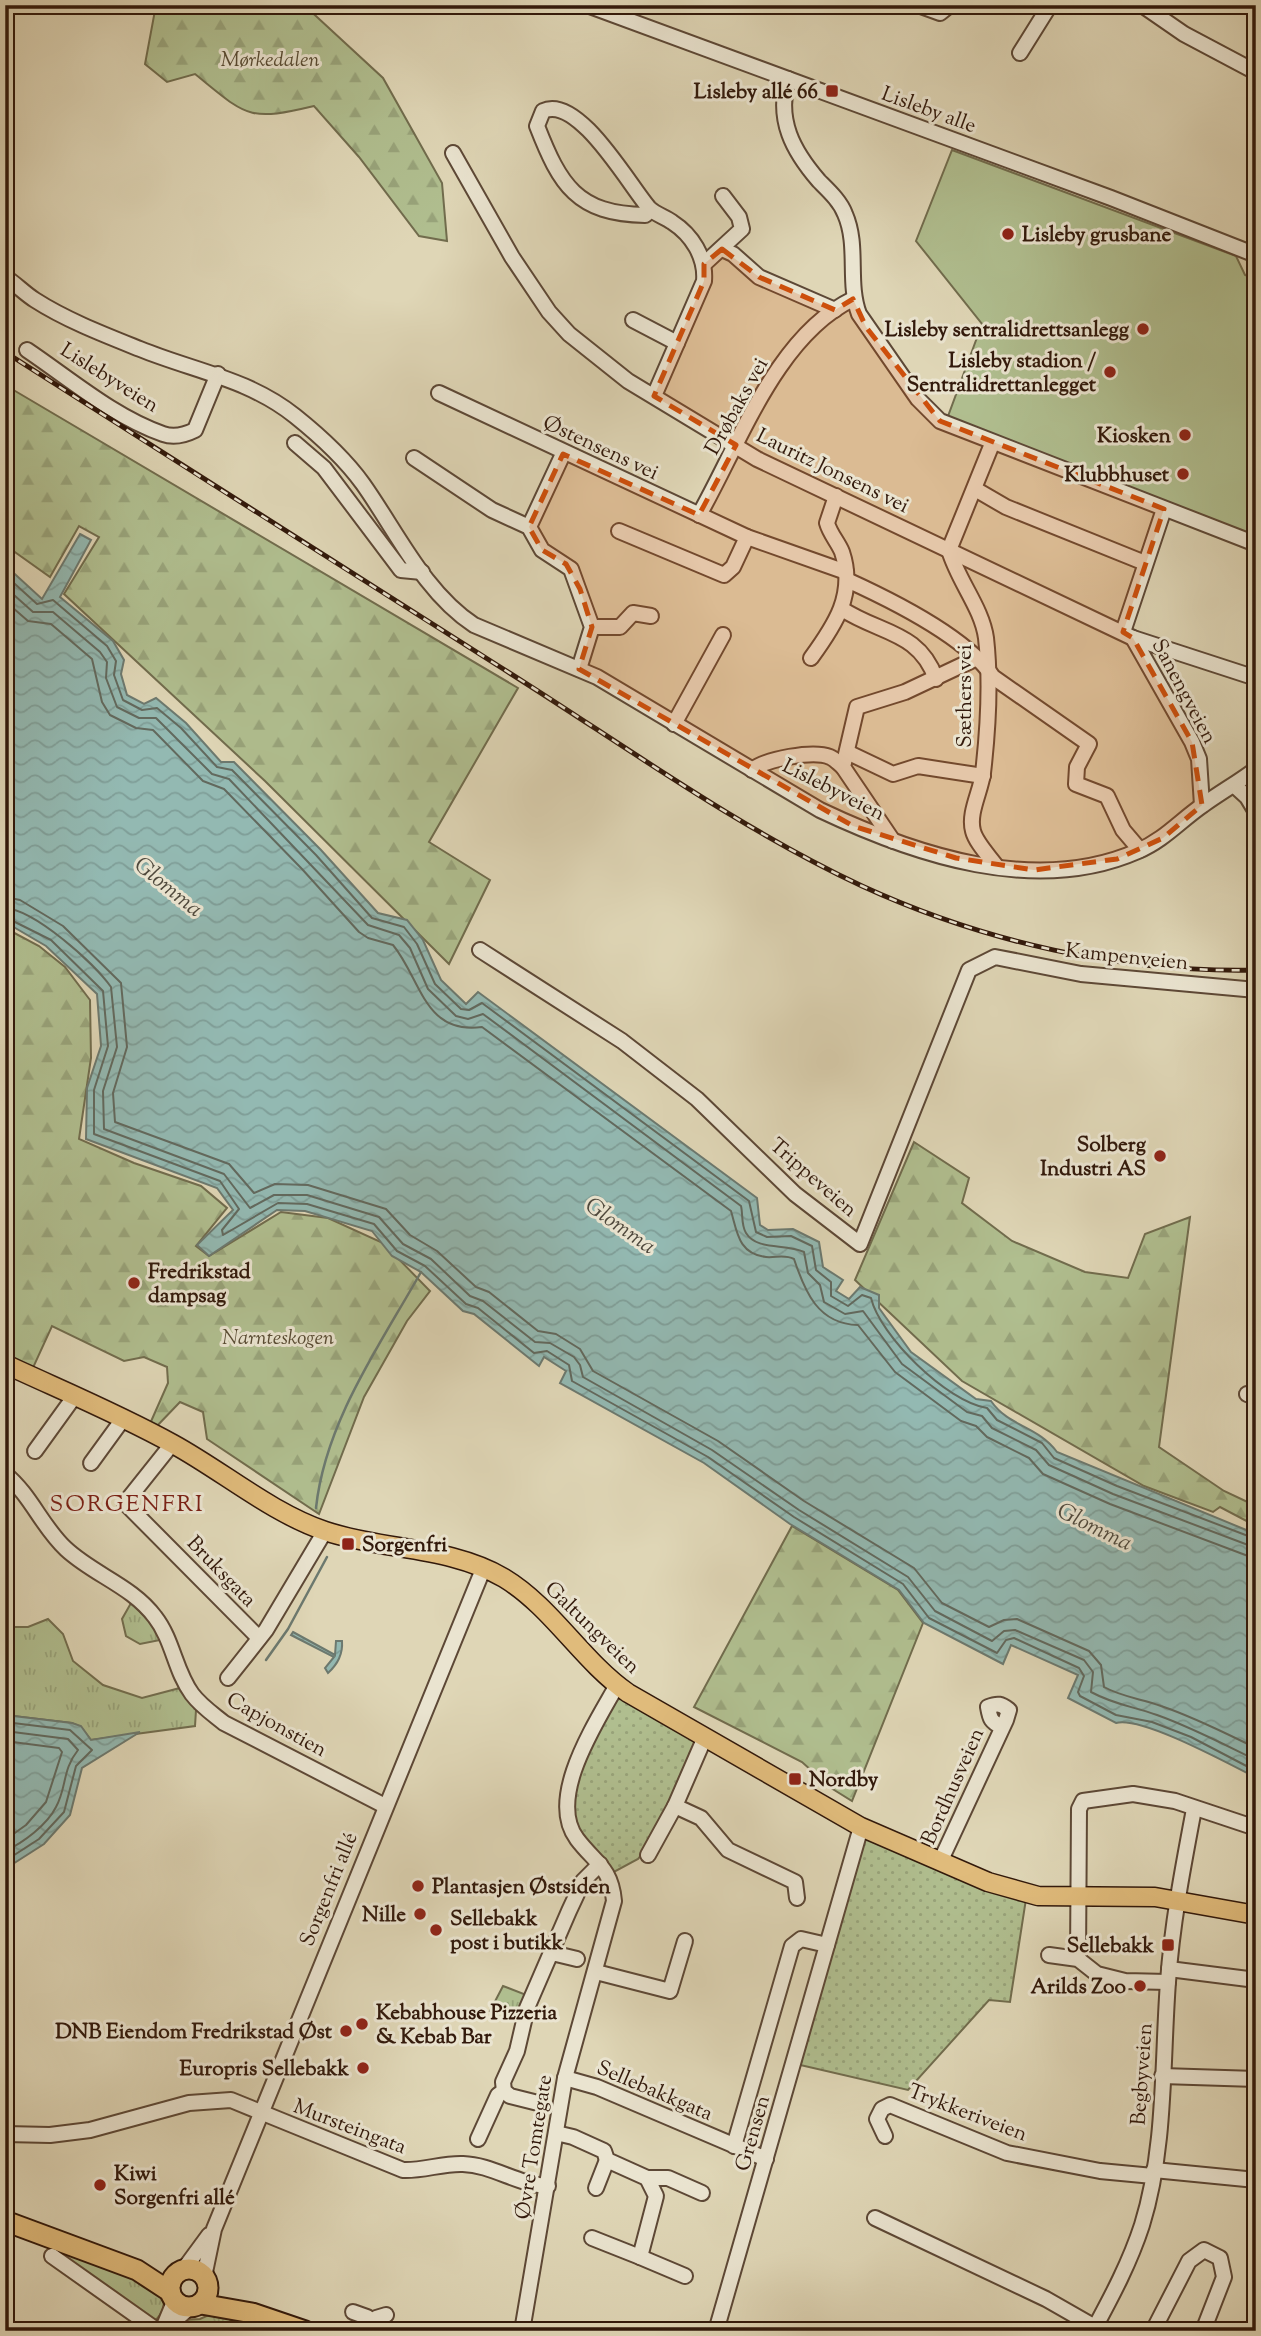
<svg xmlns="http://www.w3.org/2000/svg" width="1261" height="2336" font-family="'Sorts Mill Goudy',serif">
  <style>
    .grass { fill: url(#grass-dots); stroke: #716c4d; stroke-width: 2 }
    .forest { fill: url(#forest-firs); stroke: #716c4d; stroke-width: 2 }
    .park { fill: url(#park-tufts); stroke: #716c4d; stroke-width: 2 }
    .pitch { fill: #b0be8f; stroke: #716c4d; stroke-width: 2 }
    .water { fill: url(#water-waves); stroke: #6c796f; stroke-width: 2 }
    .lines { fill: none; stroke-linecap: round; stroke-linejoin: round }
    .shore { stroke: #62695e; stroke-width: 2 }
    .stream { stroke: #6c796f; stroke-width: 2.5 }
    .minor-casing { stroke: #5d4836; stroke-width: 18 }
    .major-casing { stroke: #32190b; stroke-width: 21 }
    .highway-casing { stroke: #32190b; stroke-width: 23 }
    .minor { stroke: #eae4d0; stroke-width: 14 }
    .major { stroke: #e0bb7b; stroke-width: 18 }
    .highway { stroke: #e0bb7b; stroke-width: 19 }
    .rail-casing { stroke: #32190b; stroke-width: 5 }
    .rail { stroke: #eae4d0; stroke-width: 2.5; stroke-dasharray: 8; stroke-linecap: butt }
    .marked { fill: #cd4f0c; fill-opacity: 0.2; stroke: #cd4f0c; stroke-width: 5; stroke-dasharray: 14 9; stroke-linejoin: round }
    .poi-dot { fill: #8f2418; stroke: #eae4d0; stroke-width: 2.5 }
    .labels { text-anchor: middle; stroke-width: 6; stroke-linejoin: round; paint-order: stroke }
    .park-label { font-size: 21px; font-style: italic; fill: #584b33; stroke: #eae4d0 }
    .poi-label { font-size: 21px; font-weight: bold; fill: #32190b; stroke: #eae4d0; text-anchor: end }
    .street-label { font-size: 21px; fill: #32190b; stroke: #eae4d0 }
    .water-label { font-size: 23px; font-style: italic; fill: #4f493d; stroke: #eae4d0 }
    .neighbourhood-label { font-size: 23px; letter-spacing: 2px; fill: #7a1f14; stroke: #eae4d0 }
  </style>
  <defs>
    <pattern id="grass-dots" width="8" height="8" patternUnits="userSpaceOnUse" patternTransform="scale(1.75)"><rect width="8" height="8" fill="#b0be8f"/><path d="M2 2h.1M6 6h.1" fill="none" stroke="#98a37a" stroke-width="1.8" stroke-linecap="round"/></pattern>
    <pattern id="forest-firs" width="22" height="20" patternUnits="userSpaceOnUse" patternTransform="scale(1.75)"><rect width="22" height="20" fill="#b0be8f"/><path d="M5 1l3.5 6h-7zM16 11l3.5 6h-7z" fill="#98a37a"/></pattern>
    <pattern id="park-tufts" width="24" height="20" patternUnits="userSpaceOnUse" patternTransform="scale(1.75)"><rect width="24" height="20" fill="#b0be8f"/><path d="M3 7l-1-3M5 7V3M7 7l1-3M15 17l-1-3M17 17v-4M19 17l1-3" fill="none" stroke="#98a37a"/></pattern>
    <pattern id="water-waves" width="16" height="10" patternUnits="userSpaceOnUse" patternTransform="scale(1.75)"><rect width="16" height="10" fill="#93b9b2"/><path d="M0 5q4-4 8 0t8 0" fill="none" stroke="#7f9e98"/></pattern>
  </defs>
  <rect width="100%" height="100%" fill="#dfd6b6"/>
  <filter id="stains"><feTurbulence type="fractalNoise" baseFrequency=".00286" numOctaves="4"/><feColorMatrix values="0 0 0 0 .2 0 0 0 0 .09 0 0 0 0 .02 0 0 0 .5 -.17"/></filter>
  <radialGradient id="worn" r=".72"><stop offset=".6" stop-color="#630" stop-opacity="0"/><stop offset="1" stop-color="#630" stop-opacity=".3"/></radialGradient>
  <g class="grass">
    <path d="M626,1698L696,1738L698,1745L649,1846L638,1859L612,1873C601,1860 584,1847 576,1832C557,1799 597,1730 614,1700Z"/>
    <polygon points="863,1833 1026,1899 1010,2002 989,2000 908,2090 796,2064"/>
  </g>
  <g class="forest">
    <path d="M156,5H304L383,78L442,183L447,241L419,236L359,157L314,106C247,122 247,116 195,74L167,82L145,64Z"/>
    <polygon points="5,385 518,688 429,842 490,880 449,964 265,781 64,594 99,537 79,526 50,577 5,545"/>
    <polygon points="5,928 39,946 65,967 90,1000 91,1058 79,1139 134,1163 201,1186 227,1208 196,1246 209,1256 281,1212 328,1218 383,1243 430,1291 407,1321 364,1397 319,1514 207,1439 203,1412 180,1402 155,1428 149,1426 168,1383 167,1367 144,1357 124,1361 52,1326 32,1370 5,1356"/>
    <polygon points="914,1142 969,1178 962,1203 1012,1241 1085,1272 1128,1278 1145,1234 1190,1217 1159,1447 1224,1491 1256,1506 1256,1526 1220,1507 1213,1512 1144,1486 962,1381 855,1280"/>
    <polygon points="792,1526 898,1590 923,1623 852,1801 831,1788 802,1762 694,1707"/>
  </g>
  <g class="park">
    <polygon points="131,1603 156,1627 160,1640 140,1644 126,1636 122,1619"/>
    <polygon points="48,1619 63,1634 73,1661 103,1685 142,1698 180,1688 196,1710 195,1726 91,1740 81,1727 72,1723 5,1715 5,1627 28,1627"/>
    <polygon points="503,1986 529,1996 522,2016 490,2011"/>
    <path d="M68,2253L157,2285C164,2300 168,2307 156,2320L150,2318L65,2259L64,2255Z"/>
    <polygon points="211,2314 232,2318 224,2331 179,2331 183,2320 200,2319"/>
  </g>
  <polygon class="pitch" points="952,150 1236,256 1245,275 1256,279 1256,537 947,419 982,324 916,241"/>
  <g class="water">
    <path d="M80,534L91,540L60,597L113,641L124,660L121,674L127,695L144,704L156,698L186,723L221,762H234L321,850L378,913L407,920L423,940L441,980L466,1004L478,992L757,1198L760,1225L768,1230L793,1229L819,1242L823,1267L843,1280L836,1291L849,1299L860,1287L879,1295V1308L911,1352L976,1399L991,1401C1009,1427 1038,1426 1057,1452L1256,1534V1791L1251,1775C1225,1762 1141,1716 1116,1723L1068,1698L1078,1675L1011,1645L1003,1664L924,1623L899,1590L790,1524L704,1463L560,1383L566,1371L544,1357L539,1366L474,1314L463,1311L421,1272L392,1256L372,1231L305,1211L277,1210L209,1256L197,1245L233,1210L217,1188L86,1139L87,1088L101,1046L97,994L46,946L5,922V565L42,599Z"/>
    <path d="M293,1632L335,1655L336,1641H342C343,1654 338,1664 328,1673L325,1668L334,1657L291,1635Z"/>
    <polygon points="5,1715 72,1723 81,1726 91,1740 140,1732 82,1768 70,1815 44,1844 5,1869"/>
  </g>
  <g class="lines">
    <g class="shore">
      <path d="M5,575L37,604L53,600L107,646L116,661L114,675L123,700L142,710L157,708L181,728L217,767L232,770L316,855L372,918L404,927L417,944L435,984L461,1009L469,1010L482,1003L749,1201L756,1232L767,1237L791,1236L812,1246L816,1270L831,1282V1296L848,1306L862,1295L871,1298C880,1336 947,1402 987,1408L997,1420L1042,1443L1054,1458L1117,1486L1256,1539"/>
      <path d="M5,587L33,612H53L100,652L107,662L106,678L117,707L139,718H156L212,774L229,779L368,925L399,935L410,948L428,989L456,1016L468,1019L483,1014L741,1206C743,1214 741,1225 746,1233C757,1251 785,1243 804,1252L808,1273L820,1285L824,1302L845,1314L863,1311L902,1364L967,1412L982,1416L992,1428L1036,1450L1049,1465L1113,1494L1256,1548"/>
      <path d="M5,601L28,621L51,624L92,659L102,702L110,715L136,728L153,730L203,781L224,789L302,869L359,932L368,938L393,945C421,979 424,1035 482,1027L731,1211C737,1231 738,1254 766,1257C776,1258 784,1254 794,1259C805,1292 818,1324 858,1325L895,1372L961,1421L976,1426L987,1437L1029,1458L1043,1474L1110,1504L1256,1559"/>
      <path d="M5,897L20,900L63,926L121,983L127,1047L113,1093L115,1122L229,1164L254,1193L275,1184L308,1185L386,1209L410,1235L437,1251L476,1287L489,1292L538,1331L556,1334L580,1349L593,1371L718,1441L804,1501L914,1568L942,1603L989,1627L1004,1620L1017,1619L1089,1651L1101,1665L1104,1687C1122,1697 1142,1699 1161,1706C1194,1717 1225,1733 1256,1748"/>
      <path d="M5,908C35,910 94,963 111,987L117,1047L103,1091L104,1129L224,1174L250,1208L274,1195H307L379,1217L403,1244L431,1259L470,1296L483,1301L535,1342L550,1343L574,1357L580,1365L583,1377L712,1450L799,1510L908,1577L935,1611L992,1641L1004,1631L1015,1630L1084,1660L1093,1672L1091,1692C1115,1705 1132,1706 1157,1715C1191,1727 1223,1744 1256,1760"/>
      <polyline points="5,917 51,940 103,991 108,1046 94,1090 94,1134 220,1181 239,1209 222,1230 223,1235 278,1203 307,1204 374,1224 397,1251 425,1266 466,1304 478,1308 534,1353 547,1351 569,1365 572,1381 708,1457 794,1517 903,1584 929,1618 997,1653 1006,1640 1014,1638 1079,1668 1084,1676 1078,1692 1080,1696 1116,1715 1152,1722 1191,1737 1256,1771"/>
      <polyline points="5,1722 70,1730 92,1750 76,1766 64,1812 39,1839 5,1861"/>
      <path d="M5,1731L68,1739L78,1750C62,1770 67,1787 56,1807C47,1825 23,1843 5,1851"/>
      <polyline points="5,1741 59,1748 62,1752 46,1802 26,1825 5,1840"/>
    </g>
    <g class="stream">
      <path d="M316,1508C325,1422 380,1345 421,1272"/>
      <polyline points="266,1660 288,1629 327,1557"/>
    </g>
    <defs>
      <g id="minor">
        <polyline points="587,5 1111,198 1256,255"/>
        <polyline points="918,5 940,13 950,5"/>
        <polyline points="1142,5 1184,34 1250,69"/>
        <polyline points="1020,53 1050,5"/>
        <path d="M788,79C776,120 793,151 819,181C829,191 840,201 845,214C859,246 847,282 859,314L918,399L940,421L1256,544"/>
        <polyline points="453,153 512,257 549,312 569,334 628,381 757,459 1133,638 1256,678"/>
        <path d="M651,210L645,215C577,214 560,185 537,126L543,111C578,94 629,185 649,208C655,214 665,217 672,222C692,235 706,257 704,281L654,396"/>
        <polyline points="722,249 733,254 759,277 835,310"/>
        <polyline points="704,264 742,229 739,217 723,196"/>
        <path d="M5,277C16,284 24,293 35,300C66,320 105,335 140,349C194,371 249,379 295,416C320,436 345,459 363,484C397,532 424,592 474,625L597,677L820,810C915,855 1036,896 1138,851C1164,840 1181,820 1203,805C1221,792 1239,782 1256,769"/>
        <polyline points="633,320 677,343"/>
        <path d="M27,350C70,379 114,417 163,434C174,438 185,435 195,430L218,374"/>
        <polyline points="439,393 747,537 846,572"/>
        <polyline points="295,443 324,468 401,570 422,572"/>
        <path d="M992,444L949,550C958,581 982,608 986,638C991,682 988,730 983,773C981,791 968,813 973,831C976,843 990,857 997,867"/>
        <polyline points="414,458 492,510 529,527 542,550 571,569 592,627 579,669"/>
        <polyline points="975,489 1006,507 1145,563"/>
        <path d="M699,515C739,445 776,336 853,299"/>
        <polyline points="529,527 563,454"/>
        <polyline points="619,531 724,575 733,567 747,537"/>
        <path d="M847,580C891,600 967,637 993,677L1089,744L1077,767L1076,784L1107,796L1123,830L1140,850"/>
        <path d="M842,609C880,634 919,631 936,679"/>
        <polyline points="592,627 620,627 633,613 651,616"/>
        <polyline points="1123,632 1164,509"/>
        <polyline points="1133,638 1192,742 1199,759 1202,805"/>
        <path d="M811,658C835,625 856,594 842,552C838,542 830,534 827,523L836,496"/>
        <polyline points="674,724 723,635"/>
        <polyline points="847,752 893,774 918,766 983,776"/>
        <path d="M752,770C766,759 813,750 830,757C835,759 839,764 843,767"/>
        <polyline points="1235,786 1247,797 1256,812"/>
        <polyline points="893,841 843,767 857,707 905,692 975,659"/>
        <polyline points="480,950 622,1041 697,1099 795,1194 860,1244 969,970 995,957 1081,974 1256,990"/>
        <polyline points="1247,1394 1256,1397"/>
        <polyline points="172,1444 125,1503 259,1638"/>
        <polyline points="35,1451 74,1397"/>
        <polyline points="91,1463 123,1419"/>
        <path d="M5,1474C31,1495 42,1527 66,1549C94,1575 132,1586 155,1617C173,1640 175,1671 192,1694C201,1706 213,1714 224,1723L385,1806"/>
        <polyline points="228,1678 266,1630 325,1531"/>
        <polyline points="675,1806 701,1818 728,1850 795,1882 797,1898"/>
        <polyline points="648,1855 675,1806 705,1737"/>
        <path d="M940,1862L1006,1720L1009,1710C1001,1704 998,1703 988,1707C990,1719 991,1722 1002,1727"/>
        <polyline points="552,1953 577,1959"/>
        <polyline points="1049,1955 1078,1959 1097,1974 1125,1981 1168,1982"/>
        <polyline points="1078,1959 1079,1809 1083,1801 1133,1794 1175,1801 1256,1828"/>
        <polyline points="1169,1969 1256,1980"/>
        <polyline points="596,1972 670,1991 685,1941"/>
        <polyline points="1162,2076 1256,2079"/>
        <polyline points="565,2078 597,2087 766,2159"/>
        <polyline points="538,2103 510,2096 504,2091 503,2082 517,2051 527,2008 569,1911 583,1881 600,1864"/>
        <polyline points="556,2133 573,2137 604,2151 607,2160 647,2178 656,2196 640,2257 592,2238"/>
        <path d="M5,2134L50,2135L90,2130L189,2103L231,2100L403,2170C423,2171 443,2163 463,2164C493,2165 518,2185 548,2186"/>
        <polyline points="885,2136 877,2119 882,2109 890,2105 1007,2153 1100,2171 1153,2176"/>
        <polyline points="478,2139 498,2095 504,2091"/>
        <polyline points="734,2146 792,1946 801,1939 827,1945"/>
        <polyline points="1154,2170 1256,2180"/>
        <polyline points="647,2178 668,2178 702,2193"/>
        <polyline points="596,2188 607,2160"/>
        <polyline points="875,2218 1046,2299 1095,2327"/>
        <polyline points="52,2256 158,2331"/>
        <polyline points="640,2257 685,2276"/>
        <polyline points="184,2269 209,2235"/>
        <polyline points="204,2277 214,2229 484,1567"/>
        <polyline points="353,2312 367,2317 372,2323"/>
        <polyline points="164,2326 174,2302"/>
        <polyline points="163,2331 189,2308"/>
        <polyline points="370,2331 376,2318 386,2315"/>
        <path d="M522,2331L565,2078L614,1901C611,1867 595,1863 577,1839C546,1798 596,1723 617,1685"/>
        <polyline points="716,2331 861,1827"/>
        <path d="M1093,2331C1112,2296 1130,2262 1142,2225C1166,2148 1162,2062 1168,1982C1172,1924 1183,1867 1194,1809"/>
        <polyline points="1153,2331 1189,2261 1204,2250 1220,2258 1224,2277 1203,2331"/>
      </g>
      <path id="major" d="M5,1364C61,1390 119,1414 173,1444C224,1472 270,1512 325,1531C385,1551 449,1546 504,1578C552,1607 582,1661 628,1693L861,1827L988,1882L1038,1896L1155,1897L1256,1915"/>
      <g id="highway">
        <polyline points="5,2221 137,2270 169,2291"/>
        <circle cx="189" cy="2288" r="19"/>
        <polyline points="201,2304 252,2313 305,2331"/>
      </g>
    </defs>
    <use href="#minor" class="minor-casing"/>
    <use href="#major" class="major-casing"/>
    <use href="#highway" class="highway-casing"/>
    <use href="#minor" class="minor"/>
    <use href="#major" class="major"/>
    <use href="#highway" class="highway"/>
    <defs>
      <path id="rail" d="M5,352C169,457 333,561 497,665C617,740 734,826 862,886C984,942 1121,973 1256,970"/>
    </defs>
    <use href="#rail" class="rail-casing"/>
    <use href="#rail" class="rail"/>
  </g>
  <path class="marked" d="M722,249L759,277L835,310L853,299L866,327L940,421L1164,509L1123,632L1133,638L1192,742L1202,805L1163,838L1117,859L1034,870L956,858L853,826L579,669L592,627L580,589L566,564L542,550L529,527L563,454L699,515L736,445L654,396L704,281V264Z"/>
  <g class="poi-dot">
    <rect x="825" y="84" width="14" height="14" rx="3.5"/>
    <circle cx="1008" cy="234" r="7"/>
    <circle cx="1143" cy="329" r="7"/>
    <circle cx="1110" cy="372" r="7"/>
    <circle cx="1185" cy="435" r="7"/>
    <circle cx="1183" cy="474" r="7"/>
    <circle cx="1160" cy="1156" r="7"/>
    <circle cx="134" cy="1283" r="7"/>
    <rect x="341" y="1537" width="14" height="14" rx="3.5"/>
    <rect x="788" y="1772" width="14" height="14" rx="3.5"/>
    <circle cx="418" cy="1886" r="7"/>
    <circle cx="420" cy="1914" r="7"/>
    <circle cx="436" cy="1930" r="7"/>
    <rect x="1161" y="1938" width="14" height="14" rx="3.5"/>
    <circle cx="1140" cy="1986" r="7"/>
    <circle cx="362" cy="2024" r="7"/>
    <circle cx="346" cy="2031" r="7"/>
    <circle cx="363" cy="2068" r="7"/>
    <circle cx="100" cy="2185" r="7"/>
  </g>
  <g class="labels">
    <g class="park-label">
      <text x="270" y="66">Mørkedalen</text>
      <text x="278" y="1344">Narnteskogen</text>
    </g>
    <g class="poi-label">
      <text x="818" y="98">Lisleby allé 66</text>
      <text x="1022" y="241" text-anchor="start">Lisleby grusbane</text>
      <text x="1129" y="336">Lisleby sentralidrettsanlegg</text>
      <text x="1096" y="367">Lisleby stadion /<tspan x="1096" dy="24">Sentralidrettanlegget</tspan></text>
      <text x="1171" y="442">Kiosken</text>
      <text x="1169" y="481">Klubbhuset</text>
      <text x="1146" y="1151">Solberg<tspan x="1146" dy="24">Industri AS</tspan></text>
      <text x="148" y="1278" text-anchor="start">Fredrikstad<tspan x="148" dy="24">dampsag</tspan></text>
      <text x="362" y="1551" text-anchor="start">Sorgenfri</text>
      <text x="809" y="1786" text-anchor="start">Nordby</text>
      <text x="432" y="1893" text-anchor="start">Plantasjen Østsiden</text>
      <text x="406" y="1921">Nille</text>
      <text x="450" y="1925" text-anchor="start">Sellebakk<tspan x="450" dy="24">post i butikk</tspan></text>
      <text x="1154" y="1952">Sellebakk</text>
      <text x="1126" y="1993">Arilds Zoo</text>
      <text x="376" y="2019" text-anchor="start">Kebabhouse Pizzeria<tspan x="376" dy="24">&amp; Kebab Bar</tspan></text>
      <text x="332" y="2038">DNB Eiendom Fredrikstad Øst</text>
      <text x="349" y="2075">Europris Sellebakk</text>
      <text x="114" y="2180" text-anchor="start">Kiwi<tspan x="114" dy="24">Sorgenfri allé</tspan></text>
    </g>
    <g class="street-label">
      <text transform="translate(929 109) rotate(20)" y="7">Lisleby alle</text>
      <text transform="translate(110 377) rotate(32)" y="7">Lislebyveien</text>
      <text transform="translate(736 406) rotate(-61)" y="7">Drøbaks vei</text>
      <text transform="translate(601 447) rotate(25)" y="7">Østensens vei</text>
      <text transform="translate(833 470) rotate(26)" y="7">Lauritz Jonsens vei</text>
      <text transform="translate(1185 691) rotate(62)" y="7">Sanengveien</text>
      <text transform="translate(964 696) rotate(-90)" y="7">Sæthers vei</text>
      <text transform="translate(834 789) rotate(27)" y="7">Lislebyveien</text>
      <text transform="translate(1127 956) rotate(6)" y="7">Kampenveien</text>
      <text transform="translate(814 1177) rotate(41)" y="7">Trippeveien</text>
      <text transform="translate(222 1571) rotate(46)" y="7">Bruksgata</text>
      <text transform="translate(593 1627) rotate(44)" y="7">Galtungveien</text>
      <text transform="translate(277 1724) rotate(29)" y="7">Capjonstien</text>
      <text transform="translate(952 1786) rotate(-66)" y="7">Bordhusveien</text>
      <text transform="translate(328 1889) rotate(-68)" y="7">Sorgenfri allé</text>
      <text transform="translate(1141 2074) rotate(-86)" y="7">Begbyveien</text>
      <text transform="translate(655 2090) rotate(23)" y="7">Sellebakkgata</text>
      <text transform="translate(968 2112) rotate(21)" y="7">Trykkeriveien</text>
      <text transform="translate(350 2126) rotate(21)" y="7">Mursteingata</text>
      <text transform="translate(752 2133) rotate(-74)" y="7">Grensen</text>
      <text transform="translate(533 2147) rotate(-81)" y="7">Øvre Tomtegate</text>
    </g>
    <g class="water-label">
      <text transform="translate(169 886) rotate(39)" y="8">Glomma</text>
      <text transform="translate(621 1225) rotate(35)" y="8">Glomma</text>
      <text transform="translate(1095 1526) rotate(26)" y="8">Glomma</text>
    </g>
    <g class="neighbourhood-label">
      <text x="127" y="1511">SORGENFRI</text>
    </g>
  </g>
  <rect width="1261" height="2336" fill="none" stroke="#dfd6b6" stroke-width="28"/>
  <rect x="7" y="7" width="1247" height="2322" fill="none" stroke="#32190b" stroke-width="3.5"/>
  <rect x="14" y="14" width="1233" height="2308" fill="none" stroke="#32190b" stroke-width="2"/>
  <rect width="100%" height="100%" filter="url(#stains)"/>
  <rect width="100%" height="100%" fill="url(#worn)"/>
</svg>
